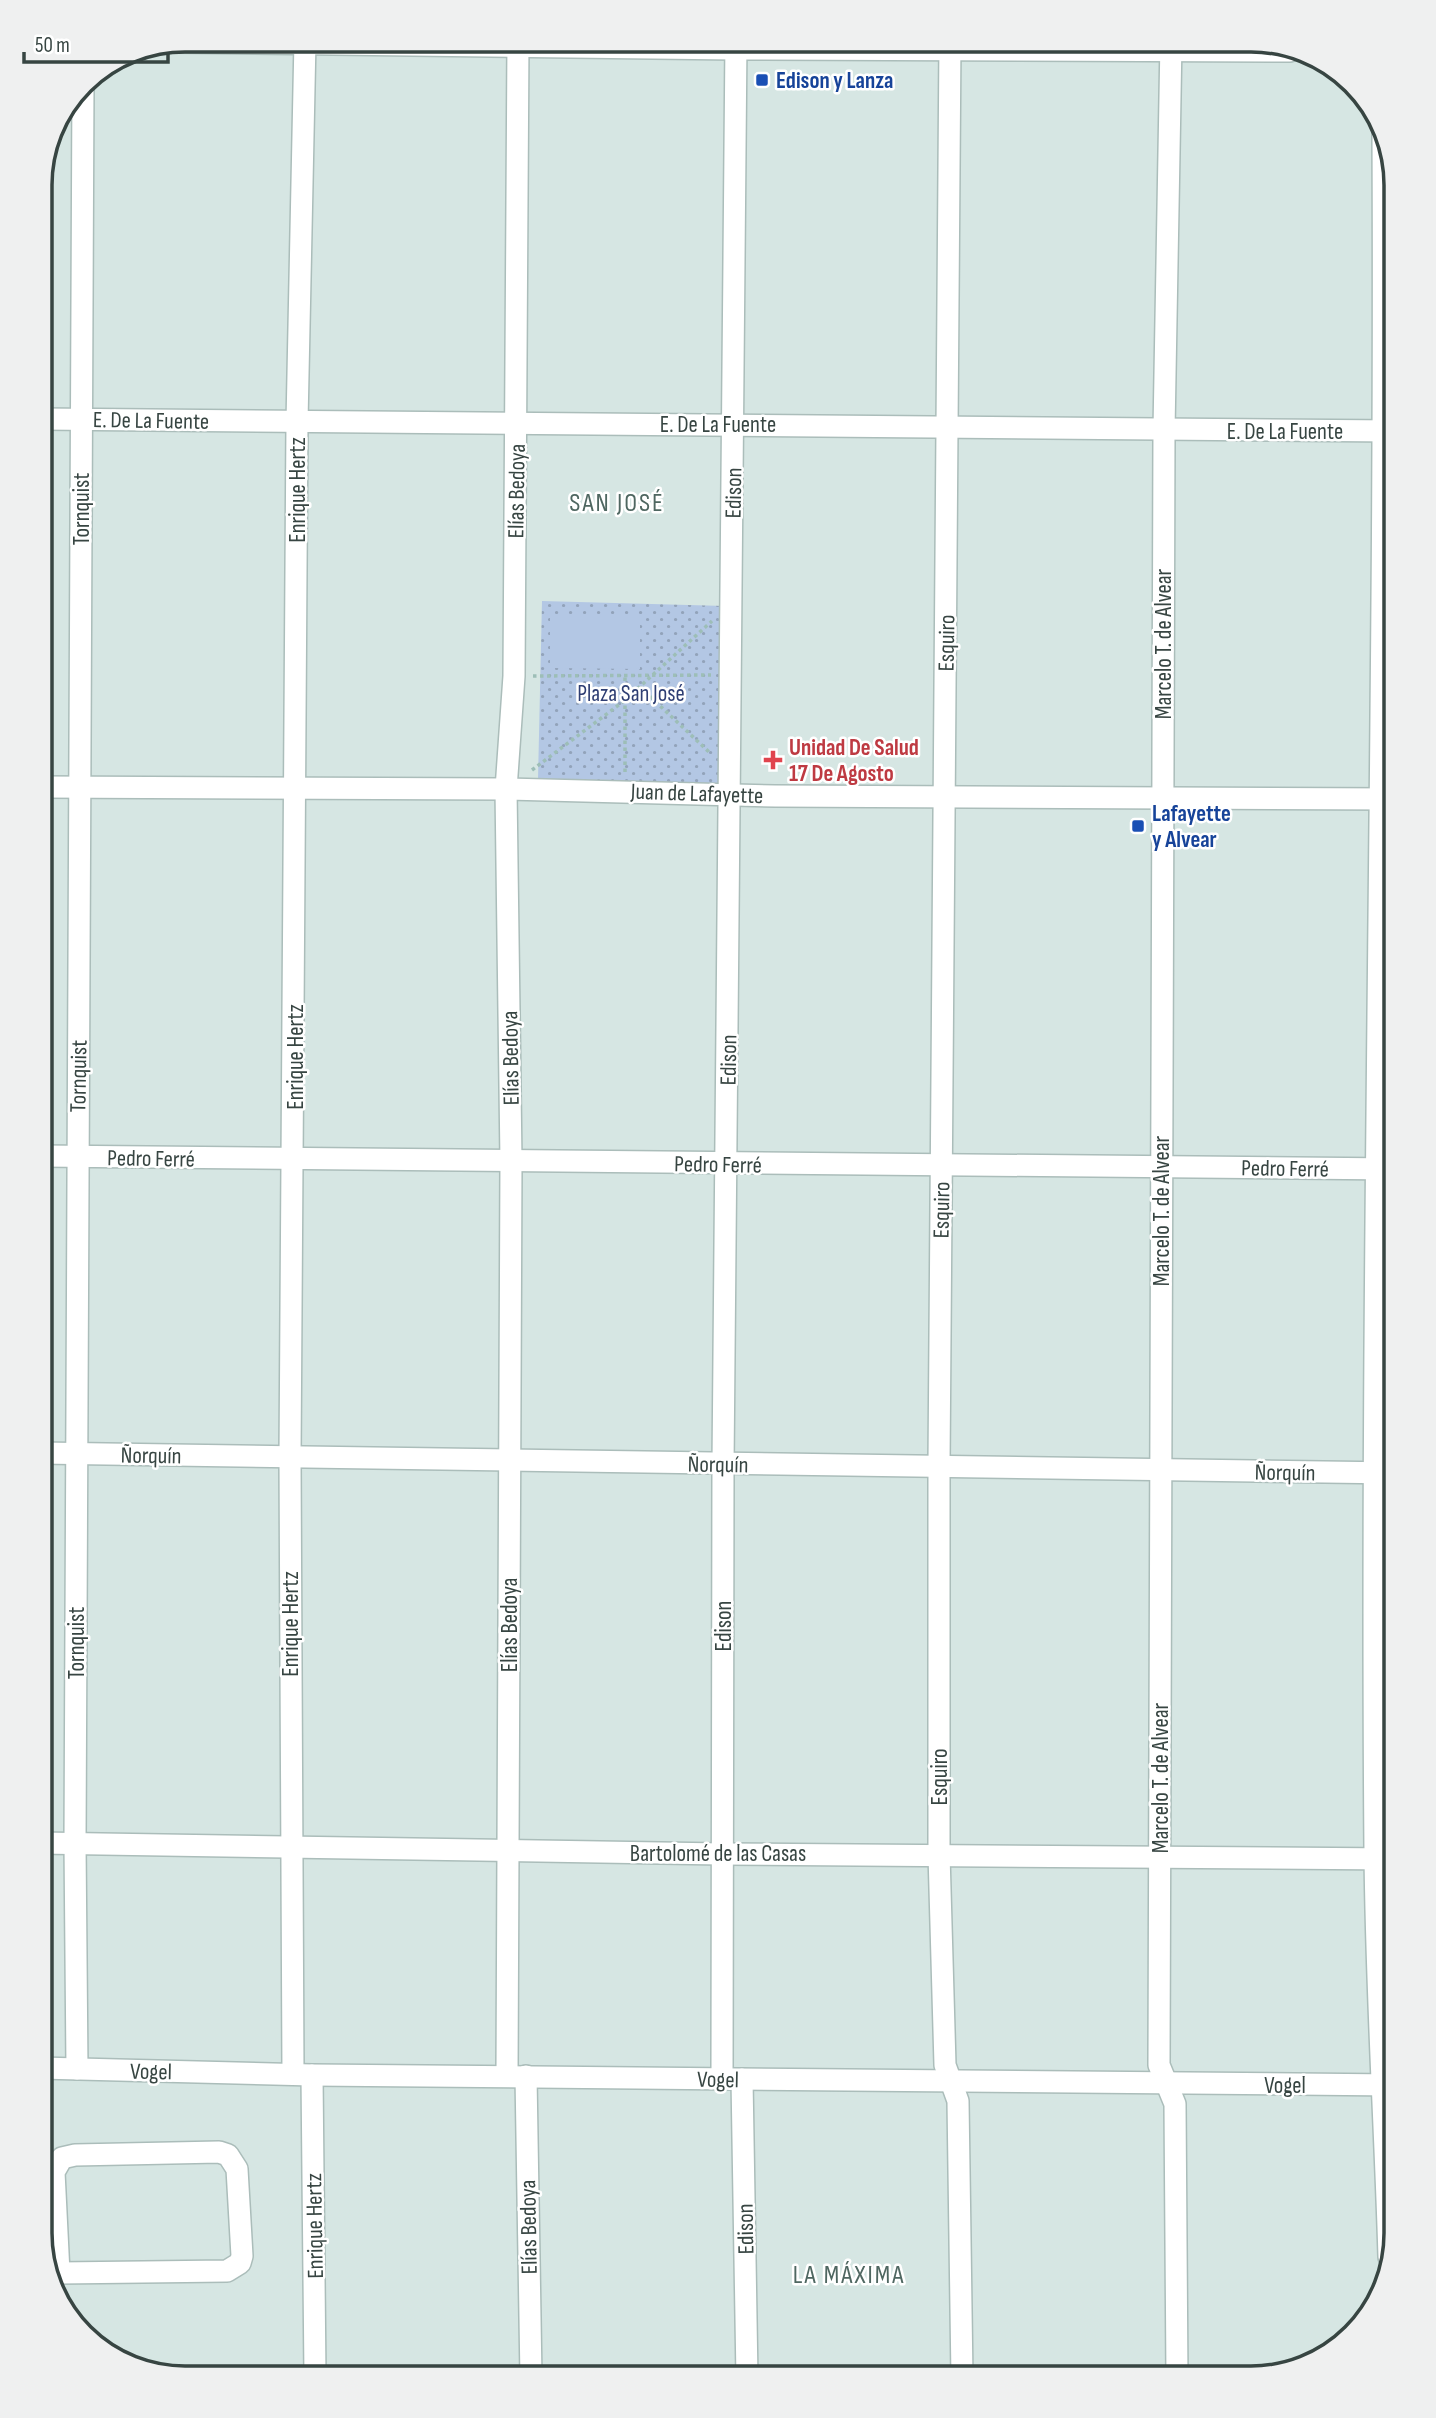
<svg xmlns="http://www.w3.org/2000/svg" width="1436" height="2418" font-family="'Sofia Sans Condensed',sans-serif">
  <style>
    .residential { fill: #d6e6e3 }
    .park { fill: url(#park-dots) }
    .garden { fill: #b3c7e4 }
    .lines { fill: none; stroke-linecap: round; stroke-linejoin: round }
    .minor-casing { stroke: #abbdba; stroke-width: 24 }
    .path { stroke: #9dbeb7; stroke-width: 3.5; stroke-dasharray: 3.5 3.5; stroke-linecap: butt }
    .minor { stroke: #fff; stroke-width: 21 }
    .transit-dot { fill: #1a4fb4; stroke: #fff; stroke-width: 2.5 }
    .health-dot { fill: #e0444e; stroke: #fff; stroke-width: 2.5 }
    .labels { text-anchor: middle; stroke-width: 5; stroke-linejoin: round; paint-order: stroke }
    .transit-label { font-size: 23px; font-weight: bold; fill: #164399; stroke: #fff; text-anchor: start }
    .street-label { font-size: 23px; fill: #374542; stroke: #fff }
    .park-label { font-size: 23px; fill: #2e3e73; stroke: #fff }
    .health-label { font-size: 23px; font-weight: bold; fill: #be3a42; stroke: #fff; text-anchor: start }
    .quarter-label { font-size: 26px; letter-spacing: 2px; fill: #4f6761; stroke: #fff }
    .rim { fill: none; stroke: #374542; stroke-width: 3.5 }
  </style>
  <defs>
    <pattern id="park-dots" width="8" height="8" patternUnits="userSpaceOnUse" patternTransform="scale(1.75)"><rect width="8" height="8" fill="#b3c7e4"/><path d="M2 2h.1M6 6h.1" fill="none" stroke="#92a3ba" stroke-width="1.8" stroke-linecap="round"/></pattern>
  </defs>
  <rect width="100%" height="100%" fill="#e8f3f1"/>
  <polygon class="residential" points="186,40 1260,41 1331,65 1381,122 1396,186 1396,2233 1371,2313 1314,2363 1250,2378 177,2377 105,2353 55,2296 40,2232 41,177 55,122 83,83 130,51"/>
  <polygon class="park" points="542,601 725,606 721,785 538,780"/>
  <polygon class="garden" points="550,615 640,615 640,669 550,668"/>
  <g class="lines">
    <defs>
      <g id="minor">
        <polyline points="950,40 939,1465 939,1854 945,2065 958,2101 962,2378"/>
        <polyline points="1171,41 1164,430 1159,2065 1175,2104 1177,2378"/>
        <polyline points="175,42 735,49 1290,51"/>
        <path d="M1383,131C1386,704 1370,1277 1375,1851C1376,1986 1385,2122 1389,2257"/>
        <polyline points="41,419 1396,431"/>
        <polyline points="40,787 506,789 775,796 1396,799"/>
        <polyline points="40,1156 1396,1169"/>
        <polyline points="40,1453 1396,1473"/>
        <polyline points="40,1843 722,1854 1396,1859"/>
        <polyline points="40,2068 312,2075 1396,2085"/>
        <polyline points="77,2069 75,1843 83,83"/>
        <polyline points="293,2074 290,1458 297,422 305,40"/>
        <polyline points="312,2075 315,2377"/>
        <polyline points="507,2076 511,1161 506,789 514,676 518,40"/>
        <polyline points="526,2076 531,2378"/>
        <polyline points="722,2079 723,1465 736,40"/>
        <polyline points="742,2079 747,2378"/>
        <polyline points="50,2273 59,2273 227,2271 240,2263 242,2256 237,2169 228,2155 219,2152 75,2155 62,2158 54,2172 59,2273"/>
      </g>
    </defs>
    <use href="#minor" class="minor-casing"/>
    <g class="path">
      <polyline points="533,676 711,675"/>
      <polyline points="640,687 709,752"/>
      <polyline points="532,770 624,701 712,621"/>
      <polyline points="625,772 625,676"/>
    </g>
    <use href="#minor" class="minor"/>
  </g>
  <g class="transit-dot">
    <rect x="755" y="73" width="14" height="14" rx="3.5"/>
    <rect x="1131" y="819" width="14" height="14" rx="3.5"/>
  </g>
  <path class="health-dot" d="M769.5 749.5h7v7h7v7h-7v7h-7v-7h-7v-7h7z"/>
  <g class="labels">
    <g class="transit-label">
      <text x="776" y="88">Edison y Lanza</text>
      <text x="1152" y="821">Lafayette<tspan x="1152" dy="26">y Alvear</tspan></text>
    </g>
    <g class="street-label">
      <text transform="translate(151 420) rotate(1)" y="8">E. De La Fuente</text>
      <text x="718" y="432">E. De La Fuente</text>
      <text x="1285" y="439">E. De La Fuente</text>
      <text transform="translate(297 490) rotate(-90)" y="8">Enrique Hertz</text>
      <text transform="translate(516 491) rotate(-89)" y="8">Elías Bedoya</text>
      <text transform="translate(733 493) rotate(-89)" y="8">Edison</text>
      <text transform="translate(81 509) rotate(-90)" y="8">Tornquist</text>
      <text transform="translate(946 643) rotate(-89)" y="8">Esquiro</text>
      <text transform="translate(1163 644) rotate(-90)" y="8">Marcelo T. de Alvear</text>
      <text transform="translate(697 793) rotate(2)" y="8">Juan de Lafayette</text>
      <text transform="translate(295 1057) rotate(-90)" y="8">Enrique Hertz</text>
      <text transform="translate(510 1058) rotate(-91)" y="8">Elías Bedoya</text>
      <text transform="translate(728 1060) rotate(-89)" y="8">Edison</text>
      <text transform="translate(78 1076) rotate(-89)" y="8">Tornquist</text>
      <text transform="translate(151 1158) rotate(1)" y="8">Pedro Ferré</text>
      <text transform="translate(718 1164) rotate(1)" y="8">Pedro Ferré</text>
      <text transform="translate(1285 1168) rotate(1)" y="8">Pedro Ferré</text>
      <text transform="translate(941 1210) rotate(-89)" y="8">Esquiro</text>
      <text transform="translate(1161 1211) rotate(-90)" y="8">Marcelo T. de Alvear</text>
      <text transform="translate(151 1455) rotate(1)" y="8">Ñorquín</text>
      <text transform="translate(718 1464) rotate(1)" y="8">Ñorquín</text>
      <text transform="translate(1285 1472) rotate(1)" y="8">Ñorquín</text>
      <text transform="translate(290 1624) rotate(-90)" y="8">Enrique Hertz</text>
      <text transform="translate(509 1625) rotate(-90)" y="8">Elías Bedoya</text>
      <text transform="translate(723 1626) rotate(-90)" y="8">Edison</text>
      <text transform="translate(76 1643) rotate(-90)" y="8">Tornquist</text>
      <text transform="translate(939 1777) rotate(-90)" y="8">Esquiro</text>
      <text transform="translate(1160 1778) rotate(-90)" y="8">Marcelo T. de Alvear</text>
      <text x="718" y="1861">Bartolomé de las Casas</text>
      <text transform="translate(151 2071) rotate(1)" y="8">Vogel</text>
      <text transform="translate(718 2079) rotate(1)" y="8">Vogel</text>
      <text x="1285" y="2093">Vogel</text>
      <text transform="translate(314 2226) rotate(-91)" y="8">Enrique Hertz</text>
      <text transform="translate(528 2227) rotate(-91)" y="8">Elías Bedoya</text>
      <text transform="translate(745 2229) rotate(-91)" y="8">Edison</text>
    </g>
    <g class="park-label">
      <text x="631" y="701">Plaza San José</text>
    </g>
    <g class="health-label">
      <text x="789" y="755">Unidad De Salud<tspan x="789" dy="26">17 De Agosto</tspan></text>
    </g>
    <g class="quarter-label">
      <text x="617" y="511">SAN JOSÉ</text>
      <text x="849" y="2283">LA MÁXIMA</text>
    </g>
  </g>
  <path d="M0 0H1436V2418H0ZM185 52H1251A133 133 0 0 1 1384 185V2233A133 133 0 0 1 1251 2366H185A133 133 0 0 1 52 2233V185A133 133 0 0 1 185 52Z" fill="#eff0f0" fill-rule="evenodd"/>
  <path class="rim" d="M185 52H1251A133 133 0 0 1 1384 185V2233A133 133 0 0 1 1251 2366H185A133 133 0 0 1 52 2233V185A133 133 0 0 1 185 52Z"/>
  <path d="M24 52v10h144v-10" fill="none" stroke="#374542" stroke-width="3.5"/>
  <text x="35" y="52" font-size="21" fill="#374542" stroke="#ffffff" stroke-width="5" paint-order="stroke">50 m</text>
</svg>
